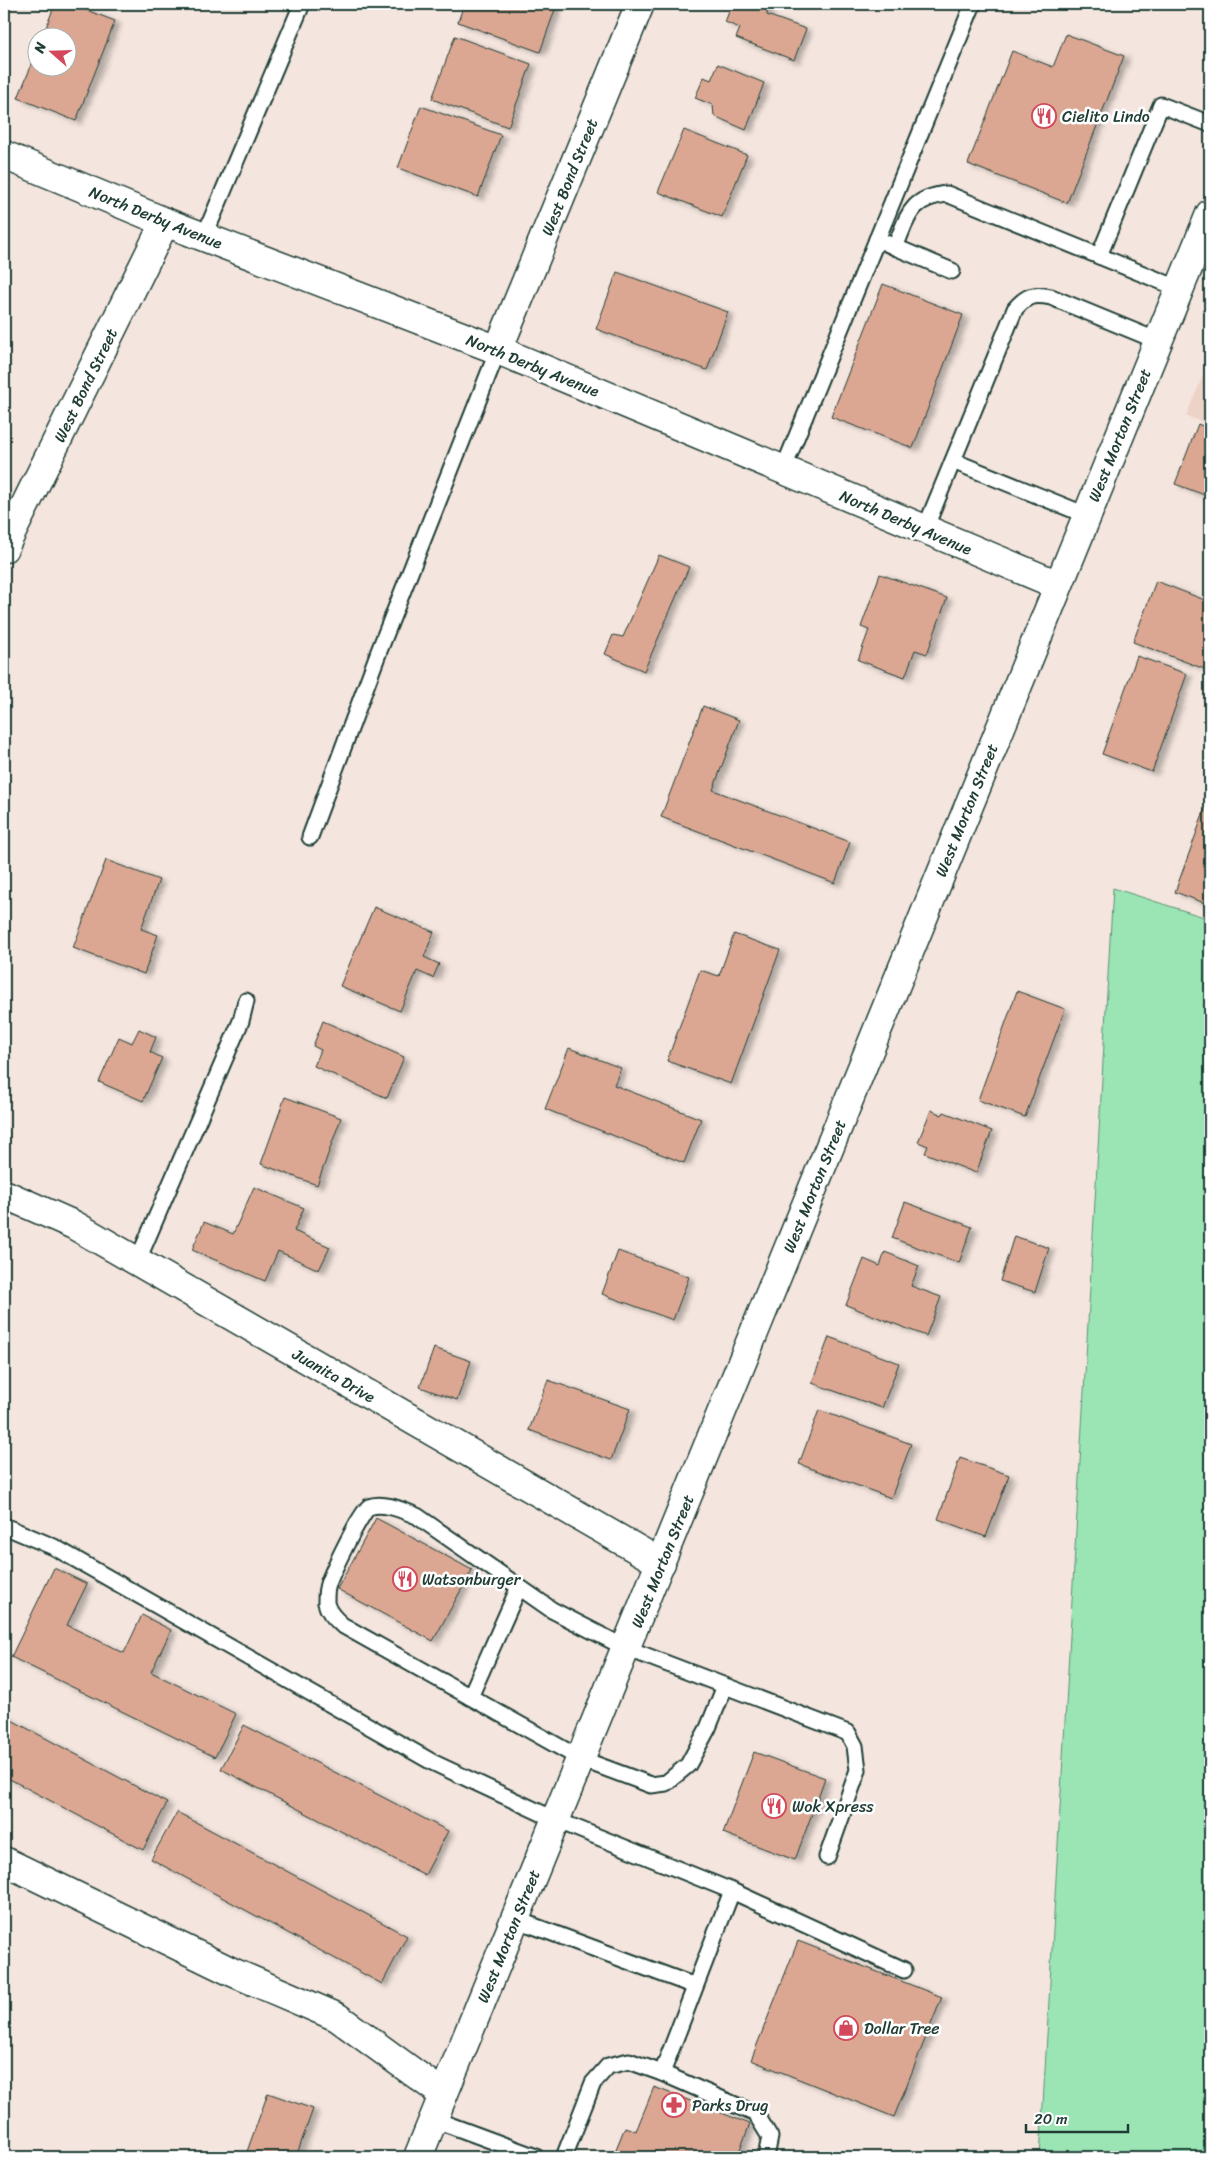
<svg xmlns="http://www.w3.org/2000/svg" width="1214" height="2161" font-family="Sriracha,sans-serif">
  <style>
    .built { fill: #edd2c7 }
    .green { fill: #9be5b4; stroke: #5d9174 }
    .building { fill: #dca792; stroke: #1f3d34; filter: url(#shadow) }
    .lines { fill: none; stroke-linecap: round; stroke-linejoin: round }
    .lane-casing { stroke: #1f3d34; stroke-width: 19 }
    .street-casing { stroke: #1f3d34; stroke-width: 31 }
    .secondary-casing { stroke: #1f3d34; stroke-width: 31 }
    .lane { stroke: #fff; stroke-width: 15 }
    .street { stroke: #fff; stroke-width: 28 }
    .secondary { stroke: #fff; stroke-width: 28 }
    .labels { text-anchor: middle; stroke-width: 5; stroke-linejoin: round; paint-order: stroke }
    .poi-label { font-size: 16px; fill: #1f3d34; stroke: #fff; text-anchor: start }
    .street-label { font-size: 16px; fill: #1f3d34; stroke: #fff }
  </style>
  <defs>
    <filter id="shadow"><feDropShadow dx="5.5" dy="3" stdDeviation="2.5" flood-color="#0004"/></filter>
  </defs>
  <rect width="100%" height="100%" fill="#f4e5de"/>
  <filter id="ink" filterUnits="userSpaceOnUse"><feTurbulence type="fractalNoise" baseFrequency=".02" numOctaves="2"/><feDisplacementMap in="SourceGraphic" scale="10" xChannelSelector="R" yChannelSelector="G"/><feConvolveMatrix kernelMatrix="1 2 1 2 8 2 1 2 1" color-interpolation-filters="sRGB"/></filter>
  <g filter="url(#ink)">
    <polygon class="built" points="1210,359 1210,425 1186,416"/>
    <polygon class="green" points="1113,888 1210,919 1210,2157 1040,2157"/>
    <g class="building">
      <polygon points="55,4 71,4 115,21 76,121 18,98 38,49 38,68 68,68 68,38 42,38"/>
      <polygon points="464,4 557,4 540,52 458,22"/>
      <polygon points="732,4 742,6 743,4 767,4 767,15 806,29 794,60 736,38 740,28 725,22"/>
      <polygon points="1066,34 1124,56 1067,203 968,164 1012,51 1053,67"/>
      <polygon points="455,36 531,64 508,127 432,99"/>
      <polygon points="718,64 764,83 746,130 714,116 713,105 695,98 704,77 711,80"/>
      <polygon points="421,106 501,135 478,197 398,168"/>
      <polygon points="684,130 747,155 722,217 658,192"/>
      <polygon points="617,272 728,312 707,370 596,329"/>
      <polygon points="883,284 963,315 913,448 831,417"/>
      <polygon points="1198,424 1210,429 1210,497 1175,484"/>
      <polygon points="659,555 689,567 644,671 605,654 613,635 623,637"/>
      <polygon points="880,574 947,598 927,654 915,650 905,677 858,660 869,630 861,627"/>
      <polygon points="1156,581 1210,602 1210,671 1133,642"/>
      <polygon points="1137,656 1187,674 1152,772 1102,754"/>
      <polygon points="703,706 739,720 713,790 850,842 835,883 661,817"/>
      <polygon points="1208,801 1210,802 1210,905 1175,892"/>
      <polygon points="106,860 159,880 141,929 158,935 144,974 73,948"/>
      <polygon points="374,907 434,932 424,957 439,964 433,978 417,971 400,1011 340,986"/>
      <polygon points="734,934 780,950 731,1084 667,1061 700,970 719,976"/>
      <polygon points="1017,991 1065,1009 1025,1117 978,1100"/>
      <polygon points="323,1021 404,1057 387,1098 314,1066 321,1050 313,1046"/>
      <polygon points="139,1029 156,1037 150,1052 162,1058 143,1101 99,1082 119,1037 132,1043"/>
      <polygon points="569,1048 621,1068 614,1085 701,1119 684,1163 545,1109"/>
      <polygon points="285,1097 341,1118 317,1185 261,1164"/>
      <polygon points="931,1110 942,1115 944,1112 992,1131 976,1173 925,1153 928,1146 918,1142"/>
      <polygon points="254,1187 304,1208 294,1231 330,1247 319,1270 278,1251 265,1281 192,1250 204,1222 233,1234"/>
      <polygon points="905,1202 972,1227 959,1263 892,1238"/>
      <polygon points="1014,1236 1049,1248 1035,1292 1000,1281"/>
      <polygon points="618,1251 689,1277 673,1320 602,1294"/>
      <polygon points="885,1252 919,1266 911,1286 941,1297 926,1336 846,1305 864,1259 880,1266"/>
      <polygon points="829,1337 899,1363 882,1408 812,1383"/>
      <polygon points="434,1348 471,1361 457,1400 420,1387"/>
      <polygon points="548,1380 630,1409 611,1460 529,1430"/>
      <polygon points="819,1410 911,1444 891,1498 799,1464"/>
      <polygon points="960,1458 1009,1475 986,1537 938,1519"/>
      <polygon points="376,1518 472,1570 433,1641 337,1589"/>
      <polygon points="54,1568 87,1584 67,1625 124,1653 142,1615 171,1630 151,1672 236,1714 215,1757 11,1657"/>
      <polygon points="4,1716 167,1803 143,1850 4,1776"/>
      <polygon points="244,1725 448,1831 425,1875 221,1769"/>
      <polygon points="754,1752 825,1778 795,1860 723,1833"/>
      <polygon points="177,1812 407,1936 382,1984 151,1859"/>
      <polygon points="798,1941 942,1997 894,2117 751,2060"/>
      <polygon points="654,2087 750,2124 737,2157 622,2157 614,2154 625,2127 636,2131"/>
      <polygon points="268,2093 313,2109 296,2157 245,2157"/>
    </g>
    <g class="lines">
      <defs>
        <g id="lane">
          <polyline points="204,237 302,4"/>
          <path d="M877,239L895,247C908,217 909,198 947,194L1180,289"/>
          <polyline points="895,247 952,271"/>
          <polyline points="1099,256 1161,105 1210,124"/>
          <polyline points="953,461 1086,515"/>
          <polyline points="783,470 973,4"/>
          <path d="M925,529L1015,309C1026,296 1033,293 1051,297L1158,341"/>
          <polyline points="310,837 379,651 498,350"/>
          <polyline points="137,1262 241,1021 246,1001"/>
          <polyline points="4,1526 54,1547 432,1762 556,1820 732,1891 904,1970"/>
          <path d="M725,1686L708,1728L688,1765L666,1783L651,1785L581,1759L342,1625C335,1619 328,1612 326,1603C326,1599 326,1592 327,1588C329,1577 362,1510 369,1507C383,1501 404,1511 417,1516L552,1610L626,1648L848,1733L855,1746L858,1770L827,1857"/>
          <polyline points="470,1697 519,1587"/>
          <polyline points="515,1919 695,1986"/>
          <polyline points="662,2073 732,1891"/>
          <polyline points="433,2119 536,2157"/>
          <polyline points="564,2157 593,2083 608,2066 629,2061 662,2073 756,2114 770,2137 766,2157"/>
        </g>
        <g id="street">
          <polyline points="4,155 165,222 498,350 1058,585"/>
          <polyline points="498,350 640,4"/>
          <polyline points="4,548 165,222"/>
          <polyline points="4,1861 230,1971 337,2017 443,2094"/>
        </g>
        <g id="secondary">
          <polyline points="4,1194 74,1225 661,1563"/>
          <polyline points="418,2157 1210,214"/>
        </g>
      </defs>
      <use href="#lane" class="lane-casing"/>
      <use href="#street" class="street-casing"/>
      <use href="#secondary" class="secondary-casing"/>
      <use href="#lane" class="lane"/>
      <use href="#street" class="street"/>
      <use href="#secondary" class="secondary"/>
    </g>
  </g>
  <defs>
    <symbol id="restaurant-ring" viewBox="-11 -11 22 22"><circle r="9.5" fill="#fff" stroke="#d1495b" stroke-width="1.5"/><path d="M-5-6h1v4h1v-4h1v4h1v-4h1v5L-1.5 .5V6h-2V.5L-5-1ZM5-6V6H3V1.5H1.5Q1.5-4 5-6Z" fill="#d1495b"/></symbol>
    <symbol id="shop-ring" viewBox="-11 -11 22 22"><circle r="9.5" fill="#fff" stroke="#d1495b" stroke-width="1.5"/><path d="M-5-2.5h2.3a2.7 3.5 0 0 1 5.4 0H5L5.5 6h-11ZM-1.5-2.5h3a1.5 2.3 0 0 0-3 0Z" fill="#d1495b"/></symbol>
    <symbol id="pharmacy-ring" viewBox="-11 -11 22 22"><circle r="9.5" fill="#fff" stroke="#d1495b" stroke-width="1.5"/><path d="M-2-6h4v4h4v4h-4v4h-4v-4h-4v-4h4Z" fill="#d1495b"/></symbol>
  </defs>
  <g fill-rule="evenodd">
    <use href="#restaurant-ring" x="1030" y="102" width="28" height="28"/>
    <use href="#restaurant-ring" x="391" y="1565" width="28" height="28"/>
    <use href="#restaurant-ring" x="760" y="1792" width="28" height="28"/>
    <use href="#shop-ring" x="832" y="2014" width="28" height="28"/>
    <use href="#pharmacy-ring" x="660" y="2091" width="28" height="28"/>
  </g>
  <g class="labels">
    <g class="poi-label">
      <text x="1062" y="122">Cielito Lindo</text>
      <text x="422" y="1585">Watsonburger</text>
      <text x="792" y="1812">Wok Xpress</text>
      <text x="864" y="2034">Dollar Tree</text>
      <text x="692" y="2111">Parks Drug</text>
    </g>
    <g class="street-label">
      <text transform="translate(569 177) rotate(-68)" y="6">West Bond Street</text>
      <text transform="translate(156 217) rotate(22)" y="6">North Derby Avenue</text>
      <text transform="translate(533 365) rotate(22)" y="6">North Derby Avenue</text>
      <text transform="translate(85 385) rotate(-64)" y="6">West Bond Street</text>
      <text transform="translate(1119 435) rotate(-68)" y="6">West Morton Street</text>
      <text transform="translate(906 522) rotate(23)" y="6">North Derby Avenue</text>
      <text transform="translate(966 810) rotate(-68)" y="6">West Morton Street</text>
      <text transform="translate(814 1186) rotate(-68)" y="6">West Morton Street</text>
      <text transform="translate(334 1375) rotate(30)" y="6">Juanita Drive</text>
      <text transform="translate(662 1561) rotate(-68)" y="6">West Morton Street</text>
      <text transform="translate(508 1936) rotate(-68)" y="6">West Morton Street</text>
    </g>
  </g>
  <rect width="1214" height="2161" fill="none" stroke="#fff" stroke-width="20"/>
  <rect x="10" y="10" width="1194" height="2141" fill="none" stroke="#1f3d34" stroke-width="2" filter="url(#ink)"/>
  <g transform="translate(52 52) rotate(290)"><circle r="24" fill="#ffffff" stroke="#a5b1ae"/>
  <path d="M0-4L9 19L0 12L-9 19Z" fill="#d1495b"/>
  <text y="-8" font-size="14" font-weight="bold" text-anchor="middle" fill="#1f3d34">N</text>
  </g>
  <path d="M1026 2124v8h102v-8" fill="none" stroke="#1f3d34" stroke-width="2.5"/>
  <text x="1034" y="2124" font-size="15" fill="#1f3d34" stroke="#ffffff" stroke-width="4" paint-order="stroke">20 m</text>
</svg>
